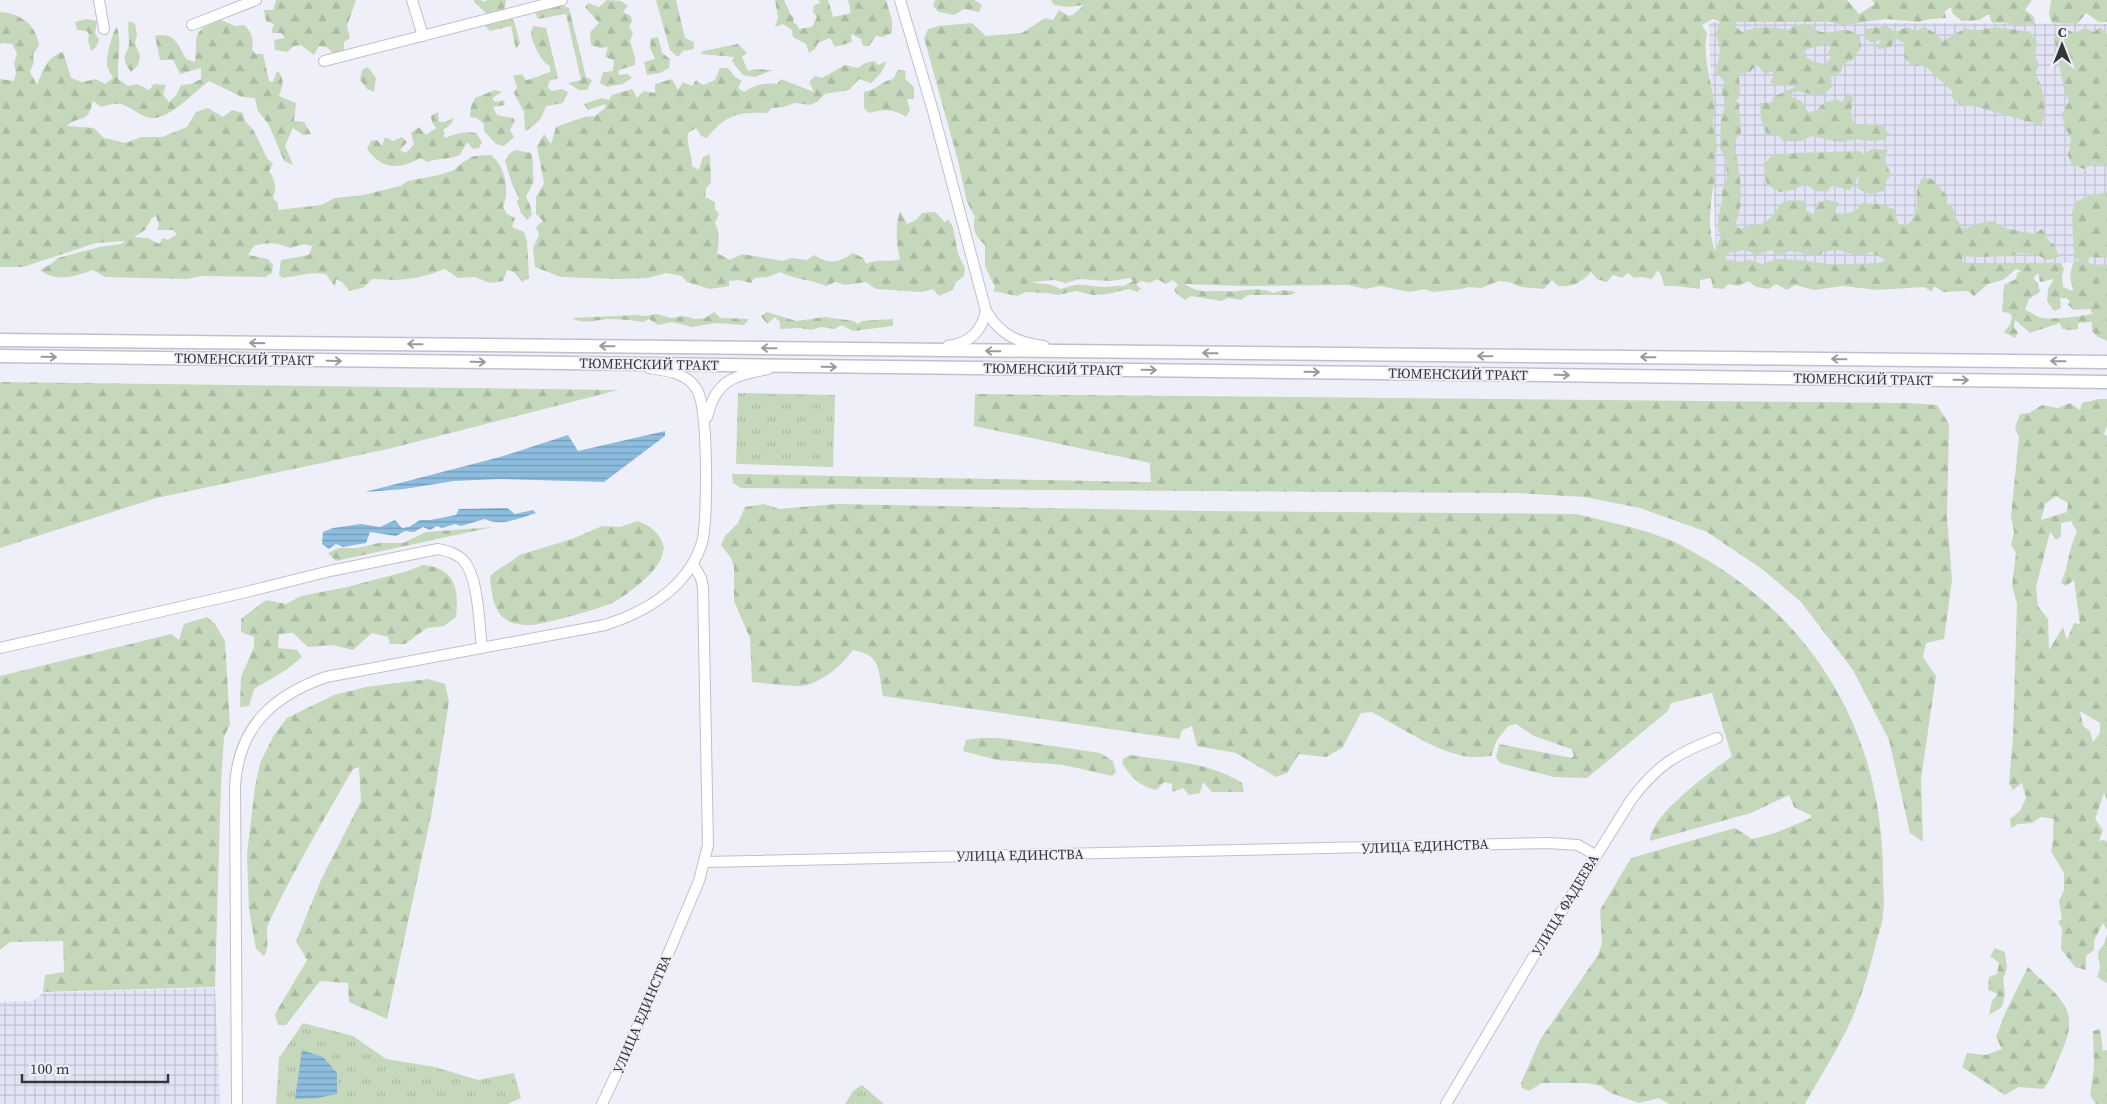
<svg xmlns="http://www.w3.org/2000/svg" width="2107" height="1104" font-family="'Source Serif 4',serif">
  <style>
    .industrial { fill: url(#industrial-grid) }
    .grass { fill: url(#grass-tufts) }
    .forest { fill: url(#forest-firs); fill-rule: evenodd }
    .water { fill: url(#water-rules) }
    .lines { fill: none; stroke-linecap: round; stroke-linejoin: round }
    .minor-casing { stroke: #bfc0ca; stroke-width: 12 }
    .major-casing { stroke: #bfc0ca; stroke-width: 15 }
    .minor { stroke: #fff; stroke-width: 10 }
    .major { stroke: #fff; stroke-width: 12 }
    .oneway { stroke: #9a9a9c }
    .labels { text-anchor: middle; stroke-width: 4; stroke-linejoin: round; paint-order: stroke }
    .street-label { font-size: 14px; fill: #36363a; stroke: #efeff9 }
  </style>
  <defs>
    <pattern id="industrial-grid" width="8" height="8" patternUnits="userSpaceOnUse" patternTransform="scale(1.25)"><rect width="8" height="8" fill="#e2e3f4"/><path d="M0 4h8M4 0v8" fill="none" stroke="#c2c3d2"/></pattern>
    <pattern id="grass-tufts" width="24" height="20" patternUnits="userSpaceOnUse" patternTransform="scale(1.25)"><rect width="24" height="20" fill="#c6d8bb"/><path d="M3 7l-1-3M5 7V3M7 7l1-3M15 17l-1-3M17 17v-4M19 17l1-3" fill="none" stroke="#abbaa2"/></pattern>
    <pattern id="forest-firs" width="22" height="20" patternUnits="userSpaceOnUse" patternTransform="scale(1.25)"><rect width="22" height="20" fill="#c6d8bb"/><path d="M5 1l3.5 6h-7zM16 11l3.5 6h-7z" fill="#abbaa2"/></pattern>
    <pattern id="water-rules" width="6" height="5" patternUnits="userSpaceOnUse" patternTransform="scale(1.25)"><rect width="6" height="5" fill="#8cbcde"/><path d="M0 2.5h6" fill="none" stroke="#739ab5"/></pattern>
  </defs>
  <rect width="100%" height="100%" fill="#efeff9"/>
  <g class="industrial">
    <polygon points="1709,22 2107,24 2107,266 2073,263 1716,264"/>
    <polygon points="215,988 220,1104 0,1104 0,1002 33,1001 43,993"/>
  </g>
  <g class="grass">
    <polygon points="738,393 835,395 833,467 736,464"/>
    <polygon points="303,1023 353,1036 386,1059 435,1067 478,1080 514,1073 521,1098 508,1104 276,1104 279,1058"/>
    <polygon points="862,1085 884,1104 845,1104 853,1091"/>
  </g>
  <g class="forest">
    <polygon points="276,0 356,0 347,26 350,38 344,42 344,51 334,55 327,47 319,46 314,55 301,45 294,46 287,52 275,50 274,40 285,38 281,33 271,33 274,24 266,21 264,10 273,10"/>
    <polygon points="474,0 481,0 483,2 488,0 506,0 504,11 487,14 474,2"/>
    <polygon points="607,0 621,1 628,6 623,12 631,16 632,22 629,26 633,33 630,41 635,57 635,65 619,70 618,75 628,74 632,78 623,84 607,87 600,83 603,72 613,71 614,60 605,57 608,47 600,48 591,45 590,32 599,23 585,7 588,3 599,7"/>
    <polygon points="656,0 676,0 685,38 694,42 694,49 683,51 678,57 670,50"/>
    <polygon points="784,0 791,15 794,18 793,22 797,25 799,29 812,27 817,17 813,12 814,5 821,3 818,0 828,0 833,17 851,13 848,0 886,0 892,20 892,33 882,37 876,36 869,46 863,46 861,39 851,34 852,42 835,47 830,38 818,43 815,49 809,53 806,44 793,37 792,30 783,24 775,27 778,17 775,0"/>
    <polygon points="935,0 974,0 982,5 979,12 964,9 954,15 939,12 933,6"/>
    <path d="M1051,0H1847L1859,14L1875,4L1872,0H2032L2025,10L2034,17L2035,24C2021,27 2006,22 1992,23L1989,14L1979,20L1962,21L1953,14L1951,7L1945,11L1946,18L1930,19L1919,22L1886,19L1842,25L1830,22H1733L1736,27L1742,32C1758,25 1772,27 1788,30C1793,25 1805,23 1811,26C1815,28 1817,31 1821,32C1838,34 1843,24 1860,36L1861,48L1852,60L1843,64L1841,72L1831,77L1832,87C1820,101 1810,92 1794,91L1790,96L1801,101L1808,112L1816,111L1824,103L1837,99L1842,102L1848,93L1853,97L1851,114L1854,124L1882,125L1889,134L1884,140L1868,141L1858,139L1840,142L1811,136L1801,141H1783L1778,134H1767L1761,119L1760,103H1771L1774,96C1784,93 1791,88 1800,85L1777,86L1770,82L1774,76L1772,71L1765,75L1757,64L1750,72L1739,74L1740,96L1736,101L1739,104L1741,133L1733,142C1739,163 1746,205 1735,224L1740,229C1747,226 1756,226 1763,223C1784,212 1770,197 1804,201L1806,211L1814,214L1818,202L1828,200L1839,203L1834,213C1846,214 1855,214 1862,203L1881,204L1894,209L1899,226L1910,223L1917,209V189L1922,178L1932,179L1947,196V204L1952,205L1955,217L1964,230L1976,224L1993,221L2004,228L2034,234L2042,229L2049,241L2054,244L2059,257L2048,260L2035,254L2018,253L2009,256L1979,257L1963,256L1962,262L1967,263H2061L2064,269L2062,276L2063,287L2073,291L2070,275L2073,263L2080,260L2074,257L2072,212L2077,201L2092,195L2107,192V258L2090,257L2087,262L2094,265L2107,266V341L2098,337L2092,331V322L2078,323V329L2071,330L2062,329L2060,323L2030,333L2015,320L2014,328L2018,332L2015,338L2004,332L2010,325L2012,317L2010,313L2002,312L2004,285L2016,279L2017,273L2022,271L2016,269L2003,280L1988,284L1974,296L1968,291L1943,292L1934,286L1932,292L1924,287L1877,290L1843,286L1814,290L1795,285L1787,290L1776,284L1769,289L1756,287L1748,281L1739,286L1729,284L1723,289L1713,288L1711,278L1700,280V289L1677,286H1664L1662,277L1658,270L1652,279L1641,277L1634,278L1628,273L1622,278L1613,275L1607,282L1597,279L1591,272C1580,283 1574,287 1558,286L1552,280L1544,289L1520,287L1509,282L1499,281L1481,288L1468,287L1461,289L1433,292L1424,289L1410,292L1380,286L1365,289L1349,285L1242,286L1184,284C1199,293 1205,291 1222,291C1227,291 1233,292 1238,291C1250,290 1261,287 1273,293L1283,290L1296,292L1291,295H1248L1241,300L1228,298L1221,301L1191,296L1185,300L1177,294L1174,290L1178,285L1173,280L1166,284L1157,279L1150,283L1141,281L1136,284L1141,289L1137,292L1129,289L1108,294L1093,295L1076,291L1058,295L1047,293L1026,292L1017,296L993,291L995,287L985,266V245C975,236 972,229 975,217L967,202L958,161L924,38L928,29L939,26L972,23L986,36L1022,33L1045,18L1053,20L1059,10L1069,16L1074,14L1084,5L1068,7L1054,5ZM1713,19L1720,22L1716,33L1720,50L1716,73L1725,82L1721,91L1726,103L1721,119L1720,150L1726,156L1727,180L1722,190V200L1718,219V231L1721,236L1715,251C1707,228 1710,206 1714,182C1715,175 1713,167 1714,159C1715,155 1717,152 1717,148C1717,139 1713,130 1713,121C1713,116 1715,111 1714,106C1712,81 1702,58 1707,33L1702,25ZM1826,44L1831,47L1828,53L1831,58L1825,64L1814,62L1803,55L1804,50ZM1744,250L1757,255L1771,250L1778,255L1790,251L1819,256L1823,252C1829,251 1837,249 1843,251C1854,254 1860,258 1871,252L1886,260L1879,263L1829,264L1799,260L1776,259L1762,264L1750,260L1740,262L1724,259L1729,253ZM2038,273L2040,282L2054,279L2048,289L2047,301L2054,311L2061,308L2060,298H2066L2070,301L2068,305L2074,310L2090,309L2093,314C2080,316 2050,321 2039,317C2034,315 2031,312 2025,310L2029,299L2040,292L2038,283L2033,278ZM1130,278L1133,281L1124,286C1116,285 1111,287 1104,287C1096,287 1083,284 1076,285C1071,285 1066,288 1060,289C1049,282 1044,285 1032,282L1054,280L1066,283L1079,279L1110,281Z"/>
    <polygon points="2051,0 2107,0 2107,22 2099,22 2086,13 2077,24 2052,23 2049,14"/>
    <polygon points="560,4 569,8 586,77 592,80 587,90 579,90 568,83 581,80 566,14 538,19 535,12"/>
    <path d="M0,12C20,13 37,25 39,46L33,54L34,62L30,72L37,85C43,71 46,57 63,52L71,78L82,82L96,79L105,84L113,78C111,74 108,70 107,66C106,58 112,32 117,27C122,43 117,62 118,79L128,86L137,84L149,90L154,84L166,85L163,94L169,102L177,94L181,85L191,84L201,79V68L180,74L173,60H160L155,36C174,31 178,44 186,59L195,62C198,34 190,31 221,20L235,26L244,25C252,32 254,40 252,50L256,54H263L269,81L273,82L277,71C286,78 282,87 279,96L296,103L294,121L304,122L311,134L303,135L293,128L285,146L293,165L284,161L269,125L258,111L255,98L242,97L209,81C194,92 174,115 155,118C143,119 134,109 124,105C117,102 108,105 101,107L93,101C87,126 81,113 67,126L94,128L104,138L126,143L141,137H162L187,127L196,112L208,108L223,117L232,110L243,113L245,121L254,131L267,158L273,164L269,171C275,180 277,187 273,198L278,203V210L321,205L335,198L363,195L400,186L408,181L439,175L454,170L463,162L474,156L491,155C505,166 510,190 503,207L507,214L515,218L512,227L524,232L527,241L529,278L522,282L514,272L507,270L503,281L490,283L475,277L458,278L445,269C415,280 403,281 372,279L363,288L349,291L342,282L336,279L335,287L326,274L313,273L283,278L279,275L281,260L309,255L312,246L304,244L290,248C277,242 267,242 254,246L248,255L268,259L273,265L272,273L265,277L201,276L187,279L105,277L93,270C76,276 56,283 40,270L51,264L58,258L100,247L121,244L125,241L96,243L23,267H0V79L14,81L16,73L14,64L17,53L12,44L1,43L0,46ZM156,216L159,225L157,230H173L177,234L168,240L163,238L159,244L148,238L134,237L145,230L152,218Z"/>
    <polygon points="509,17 514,21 520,43 516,49 511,26 490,31 483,24"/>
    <polygon points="86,19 97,21 95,33 99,40 96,47 91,51 88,41 89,35 87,31 77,30 75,22"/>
    <path d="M129,21L135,24L137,35L135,43L140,56L138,65L131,72C118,54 129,55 129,42C129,34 127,30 129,21Z"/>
    <path d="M533,26L546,28L558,78L549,81L548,88L552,91L562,89L568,92L563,103L546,106C542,118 537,125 525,131L524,112L514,93L517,87L513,76L522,74L526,80C535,79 541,74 550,72V66C542,63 532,43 531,34C531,32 532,29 533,26Z"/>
    <path d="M1887,26L1895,32L1908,27L1915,31L1924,27L1935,33L1943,41L1964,29L1980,30L1995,27L2030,32L2037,42L2034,56L2039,64L2035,74C2045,90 2047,110 2041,127L2033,123L1974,106H1962L1952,98V91L1925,66L1912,65L1905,59L1904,43L1895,38L1891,47L1878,49L1877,46L1882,39L1871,43L1864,36L1866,29Z"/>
    <polygon points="2100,27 2107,34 2107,165 2094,163 2084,169 2072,165 2068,155 2071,139 2064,125 2062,113 2069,102 2064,89 2054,37 2065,29 2075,33 2085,28 2094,32"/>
    <polygon points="658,37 662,53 670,59 669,68 660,73 647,75 644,62 655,59 650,48 651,38"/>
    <polygon points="738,44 747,53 742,57 748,71 755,69 773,70 755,77 743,75 732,61 734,57 701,54 703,51"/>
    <path d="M874,61L878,65L887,61L881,73L871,83L859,79L849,90L825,94L817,102L810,105L795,103L783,107L772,108L767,113C738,112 725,115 707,138L701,136L696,128L688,133C686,145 692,154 692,166L699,170L703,157L710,154L711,183L706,188L705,197L715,202V209L719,214L715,223C720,232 719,244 717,253L730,260L742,254L783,261L792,258L807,260L814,255C830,265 838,263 853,253L863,258L866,264C878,258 887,263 900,259C896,243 895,227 900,211L907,224L916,220L922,213L935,212L945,222L948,219L953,227L958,254L965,268L964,276L956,282L953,290L939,296L933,289L921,292L876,289L866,282L845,285L835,282L826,286C811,279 795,280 780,272L768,277L754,278L751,283L739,280L729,281V286L710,289L687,282L682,276L666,273L648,278L620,279L561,277L535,267L533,248L539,235L536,227L543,221L536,214V197L544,183L537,146L544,134L551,144L556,127L584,117L595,116L605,108L606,104L588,110L584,104L601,98L609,100L612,95L632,89L637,98L643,91L655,93V84L672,79L678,90L683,82L692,86L696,80L703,85L715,80L720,68H728L735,77L742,81L738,88L744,92C755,85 764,82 777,84L781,79L814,92L809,82L815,76L822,78L845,65L858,68L865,63Z"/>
    <polygon points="368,67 376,78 374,92 367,89 360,80 362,70"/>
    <path d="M898,70L906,71L905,79L914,87V99H907L910,110L906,117C893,109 884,109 869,113L864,108V92C877,90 880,82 893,79Z"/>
    <polygon points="495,90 502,92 492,98 495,102 504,100 505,105 493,107 497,115 513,118 515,121 510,130 514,137 504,146 496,144 484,131 484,124 477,118 470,117 471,107 475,98"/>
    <path d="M438,112L439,122H444L453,118L452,123L443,130L445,138C455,134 465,131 476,133L482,142L479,148L473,149L467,142L460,155C451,159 439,158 427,162L421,158C399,169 383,171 367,149L371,141L377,140L382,146L385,137L393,141L402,137L407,142L400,150L406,153L414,144L411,133L419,127L426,135L436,128L432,122L431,116Z"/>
    <polygon points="1872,149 1888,150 1884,158 1891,175 1885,183 1884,191 1870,194 1857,188 1859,175 1850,190 1832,186 1826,192 1816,191 1806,184 1793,190 1780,192 1767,185 1764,165 1773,154 1860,151 1863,154"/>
    <path d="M515,150L531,153C534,163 532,171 534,181L526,197L530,205L532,215L527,220L521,213L517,202L519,198L512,184L505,161L509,154Z"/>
    <path d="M714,312L721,318L749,319L744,325L716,323L692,327L672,322L658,325L649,319L643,322C631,320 620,319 607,319C595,320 584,325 572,318L638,315L644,316L657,314L671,318L684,316L694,319L705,318Z"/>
    <polygon points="767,312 796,321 825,317 854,321 857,324 862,321 893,319 893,326 853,331 842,325 834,329 822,327 811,330 800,328 780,329 780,322 775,317 767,324 761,316"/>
    <polygon points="0,382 618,390 388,449 156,498 0,548"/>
    <polygon points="975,394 1907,403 1937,405 1949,424 1947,518 1952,579 1944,639 1926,643 1923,657 1936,676 1921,779 1923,842 1910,833 1889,740 1853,670 1801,602 1762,569 1707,532 1640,508 1585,497 1516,493 741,488 733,483 732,474 1151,482 1150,463 974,426"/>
    <path d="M2099,399H2107V426L2104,434L2107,436V824V801L2104,793L2095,819L2103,830L2099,841L2104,840L2107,842V930L2103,923L2094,941V950L2086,956V970L2075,967L2061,949L2062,928L2058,922L2062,919L2059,901L2064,890V873L2051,851C2055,838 2052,832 2054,819L2041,817L2032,823L2018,824L2011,828L2010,819L2020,811L2026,798L2022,783L2013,790L2009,783L2013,737L2017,604L2012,585L2016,553L2011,545L2014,532L2011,516L2019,437L2015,427L2020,414L2029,413L2042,405L2058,408L2070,403L2080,410L2082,403ZM2056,496L2068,503L2067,512L2041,520L2045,504ZM2071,521L2077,532C2068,550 2069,565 2061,583L2066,586L2074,580L2080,624L2074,623L2067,640L2063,627L2049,650L2048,619L2038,606L2036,587L2050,532L2056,540L2061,536V523ZM2080,711L2100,723V733L2093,742L2090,731L2083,726Z"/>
    <path d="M764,504L779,509L837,504L1203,511L1576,514C1608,522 1653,530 1682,546C1811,612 1883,730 1883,875C1883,887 1885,901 1883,913C1883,923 1879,933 1876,943C1870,968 1863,992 1853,1016C1840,1046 1821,1075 1805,1104H1669L1659,1098L1639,1103L1611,1093L1601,1086L1587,1083H1542L1529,1091L1522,1088L1521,1083L1540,1040L1598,955L1602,943L1600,910L1631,858L1735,828L1752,839L1775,833L1809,819L1812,816L1794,807L1789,795L1751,813L1650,841C1650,815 1711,772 1732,756L1712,693L1671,703L1668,711L1587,778L1554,777L1500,763L1496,758L1499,744L1572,758L1574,755L1571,749L1534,736L1516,724L1508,726L1497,740L1491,756C1480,757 1470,758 1460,755C1432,749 1398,726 1372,712L1361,713L1342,748L1326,757L1299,754L1287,773L1276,777L1236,753L1197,746L1192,726L1182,730L1179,739L883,696C878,671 882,655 853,650C842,665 826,679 807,685C797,688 765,683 752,682L750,638L734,601V567L731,558L721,545L725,536L738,523L745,507Z"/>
    <path d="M638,521C651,526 661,534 664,548C663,552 662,558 659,562C654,574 628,594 616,601C604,608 545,624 531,625C523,625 511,624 505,619C493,611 491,589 490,576C499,567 510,564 519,555L572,539L602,526L620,527Z"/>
    <polygon points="493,527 336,561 328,553 339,548 357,548 379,543 403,543 426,532"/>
    <path d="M423,565C456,568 459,589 456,617L444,626L427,628L405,644H390L388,637L372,633L353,650L332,645L308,647L293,633L279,634L278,648L297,650L302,657L286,670L254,689L249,706L240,707L241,677L254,647V637L241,632V619L266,600L286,604L301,596L347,587L408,571Z"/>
    <polygon points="207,617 215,624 225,641 230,724 224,737 221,783 215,987 43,992 45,975 64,972 63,941 10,942 0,950 0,676 171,634 179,640 184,624"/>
    <path d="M428,679L445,684L449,701L432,811L387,1019L349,1002L348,983L320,981L286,1025H278L275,1014L307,960L296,941L321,880L361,801L359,767L353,769C324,819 294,870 269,922C264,933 271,946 264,956L256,949L249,910L247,854L255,787L260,763L274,735L287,718L334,695L366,687Z"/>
    <polygon points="981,738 999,738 1100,753 1113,761 1116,772 1112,776 1064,765 997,760 963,751 966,740"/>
    <path d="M1130,755C1168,761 1210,762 1242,783L1244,792H1212L1203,782L1200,793L1189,795L1183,788L1172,792V784L1164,782L1156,790C1139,786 1131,777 1122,763L1124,758Z"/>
    <polygon points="2107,934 2107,983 2097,977 2100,968 2098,952 2104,944"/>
    <polygon points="1995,948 2005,952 2007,968 2003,979 2005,994 2002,1007 1989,1015 1992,1001 1998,994 1988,990 1989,977 1997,974 1999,963 1990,956"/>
    <path d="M2028,967C2061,1000 2083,1008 2059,1058C2052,1072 2054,1077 2043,1089L2018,1087L2005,1095L1962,1067L1967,1053L1986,1055L2002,1049L1996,1037L2006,1011Z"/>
    <polygon points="2100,1029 2103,1051 2107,1050 2107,1104 2096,1104 2090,1095 2094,1067 2093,1031"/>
  </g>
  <g class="water">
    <polygon points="665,431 665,436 604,482 500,479 454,481 404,489 365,492 500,457 568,435 578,451"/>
    <path d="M507,508L515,514L533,510L536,513C520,518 501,527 485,519L461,526L455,524L442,528L437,526L430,530L423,527L414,532L405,531L396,536L370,532L366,543L343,547L336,544L329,549L322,544L323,532L333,528L361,524L380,527L395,520L402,528L409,527L420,520H430L456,515L459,509Z"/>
    <polygon points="302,1050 323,1057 337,1073 337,1094 317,1098 295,1099"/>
  </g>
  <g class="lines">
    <defs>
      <g id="minor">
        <polyline points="99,0 104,29"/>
        <polyline points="412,0 423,36"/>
        <path d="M900,0L933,111L986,311C1000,334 1017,343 1044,346"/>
        <polyline points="192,25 256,0"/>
        <polyline points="324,61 562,0"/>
        <path d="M948,346C970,343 981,332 986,311"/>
        <path d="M707,417C716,380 733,376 768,369"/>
        <path d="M0,648L242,593L330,571L438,549C447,551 456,553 463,560C479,577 479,625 482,648"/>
        <polyline points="705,862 1548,843 1578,845 1595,855"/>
        <path d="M237,1104L235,785C239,727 272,696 326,677L605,625C639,614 674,596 693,563C697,556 701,547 703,539C707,514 709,406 696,388C685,372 667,371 649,368"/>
        <polyline points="602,1104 627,1051 699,881 708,845 703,588 701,578 693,564"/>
        <path d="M1446,1104L1535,954L1631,800C1657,765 1677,753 1717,738"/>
      </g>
      <g id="major">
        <polyline points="0,340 2107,362"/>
        <polyline points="0,356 2107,382"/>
      </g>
    </defs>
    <use href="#minor" class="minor-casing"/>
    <use href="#major" class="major-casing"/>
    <use href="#minor" class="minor"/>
    <use href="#major" class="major"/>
  </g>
  <defs><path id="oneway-shaft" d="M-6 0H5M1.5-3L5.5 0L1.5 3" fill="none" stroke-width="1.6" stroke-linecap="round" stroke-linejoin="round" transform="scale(1.25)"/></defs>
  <g class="oneway">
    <use href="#oneway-shaft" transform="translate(257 343) rotate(-179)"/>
    <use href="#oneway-shaft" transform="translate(415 344) rotate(-179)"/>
    <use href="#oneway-shaft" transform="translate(607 346) rotate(-179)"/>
    <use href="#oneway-shaft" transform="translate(769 348) rotate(-179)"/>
    <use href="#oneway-shaft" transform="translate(993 351) rotate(-179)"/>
    <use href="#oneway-shaft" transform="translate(1210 353) rotate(-179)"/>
    <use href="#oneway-shaft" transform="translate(1485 356) rotate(-179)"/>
    <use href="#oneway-shaft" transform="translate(49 357) rotate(1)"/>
    <use href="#oneway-shaft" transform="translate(1648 357) rotate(-179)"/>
    <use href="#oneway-shaft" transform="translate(1839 359) rotate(-179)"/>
    <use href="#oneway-shaft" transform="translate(334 361) rotate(1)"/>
    <use href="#oneway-shaft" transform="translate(2058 361) rotate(-179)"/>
    <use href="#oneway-shaft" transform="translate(478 362) rotate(1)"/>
    <use href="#oneway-shaft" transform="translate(829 367) rotate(1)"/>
    <use href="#oneway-shaft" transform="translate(1149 370) rotate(1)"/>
    <use href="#oneway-shaft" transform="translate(1312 372) rotate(1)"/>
    <use href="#oneway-shaft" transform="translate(1562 375) rotate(1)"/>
    <use href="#oneway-shaft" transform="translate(1961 380) rotate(1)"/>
  </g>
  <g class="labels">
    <g class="street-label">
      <text transform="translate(244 359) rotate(1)" y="5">ТЮМЕНСКИЙ ТРАКТ</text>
      <text transform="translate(649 364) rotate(1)" y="5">ТЮМЕНСКИЙ ТРАКТ</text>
      <text transform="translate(1053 369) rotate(1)" y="5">ТЮМЕНСКИЙ ТРАКТ</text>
      <text transform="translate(1458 374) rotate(1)" y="5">ТЮМЕНСКИЙ ТРАКТ</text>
      <text transform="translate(1863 379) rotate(1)" y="5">ТЮМЕНСКИЙ ТРАКТ</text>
      <text transform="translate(1425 846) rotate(-2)" y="5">УЛИЦА ЕДИНСТВА</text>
      <text transform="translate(1020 855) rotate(-1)" y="5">УЛИЦА ЕДИНСТВА</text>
      <text transform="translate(1565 905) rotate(-59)" y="5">УЛИЦА ФАДЕЕВА</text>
      <text transform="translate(642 1014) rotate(-67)" y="5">УЛИЦА ЕДИНСТВА</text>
    </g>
  </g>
  <g transform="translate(2062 45)" stroke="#efeff9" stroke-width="4" paint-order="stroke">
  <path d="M0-4L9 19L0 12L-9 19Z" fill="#36363a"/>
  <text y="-8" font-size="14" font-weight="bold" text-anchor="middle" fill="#36363a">С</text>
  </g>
  <path d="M22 1074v8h146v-8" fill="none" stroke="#36363a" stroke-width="2.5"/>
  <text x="30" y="1074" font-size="15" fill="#36363a" stroke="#efeff9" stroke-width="4" paint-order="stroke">100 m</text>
</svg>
